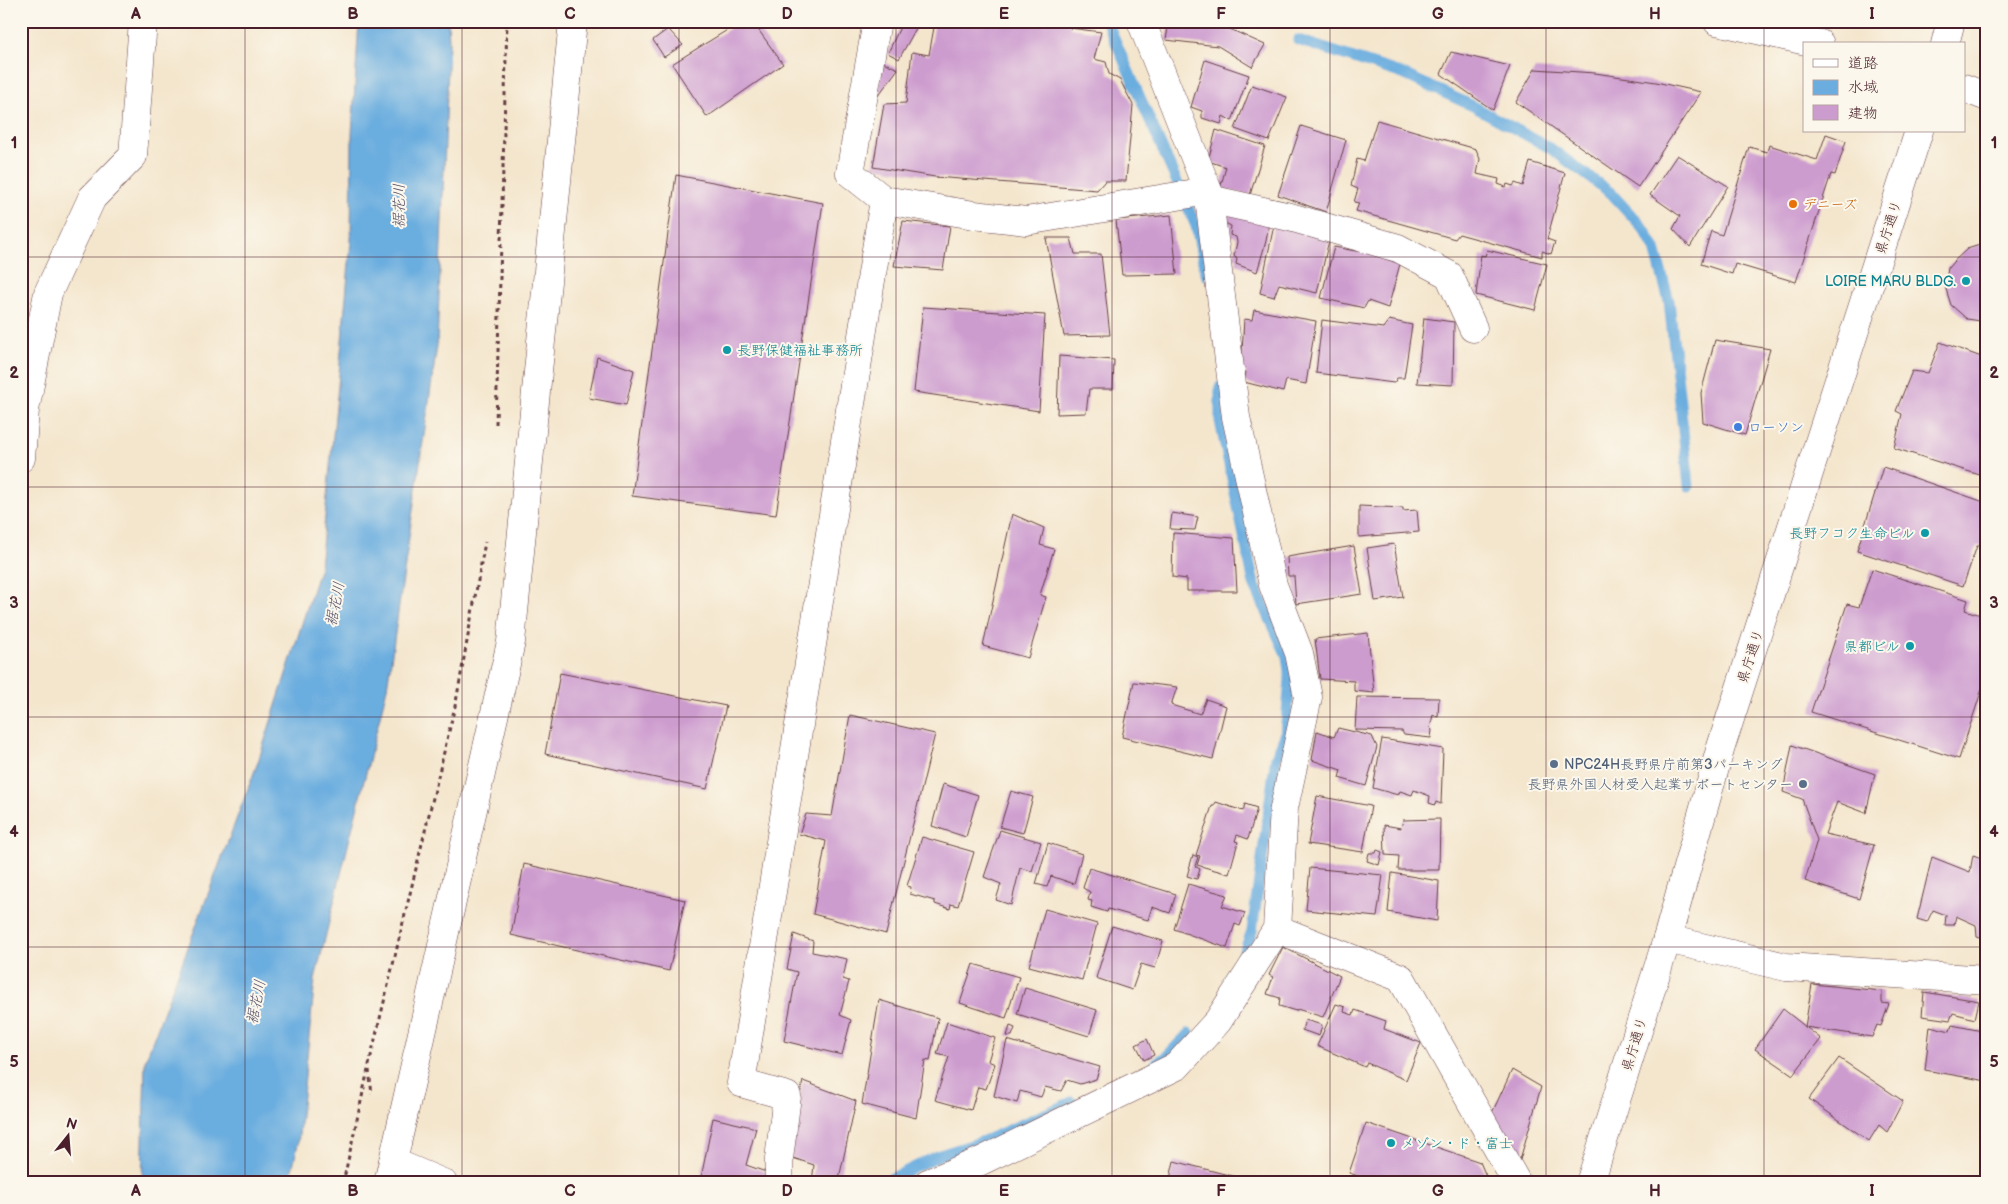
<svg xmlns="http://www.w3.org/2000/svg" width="2008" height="1204" font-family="'Balsamiq Sans','Klee One',sans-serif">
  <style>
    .water { fill: #6baddf; stroke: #5a6685 }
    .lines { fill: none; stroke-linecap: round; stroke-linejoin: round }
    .stream { stroke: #6baddf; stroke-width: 11 }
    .building { fill: #cd9ccf }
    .minor-casing { stroke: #643d43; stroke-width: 29 }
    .major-casing { stroke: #643d43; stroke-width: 29 }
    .highway-casing { stroke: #643d43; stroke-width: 29 }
    .path { stroke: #643d43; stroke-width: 3; stroke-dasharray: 4 4; stroke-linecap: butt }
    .minor { stroke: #fff; stroke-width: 28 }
    .major { stroke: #fff; stroke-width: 28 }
    .highway { stroke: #fff; stroke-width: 28 }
    .grid { fill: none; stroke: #4a1f2b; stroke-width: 1; stroke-opacity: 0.55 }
    .food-dot { fill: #e8710a; stroke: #fbf7ec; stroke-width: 2 }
    .culture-dot { fill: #0f9aa8; stroke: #fbf7ec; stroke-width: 2 }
    .shop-dot { fill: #3f7fe0; stroke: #fbf7ec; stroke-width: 2 }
    .service-dot { fill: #5c6f8a; stroke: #fbf7ec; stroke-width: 2 }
    .labels { text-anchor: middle; stroke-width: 4; stroke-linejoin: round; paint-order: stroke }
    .food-label { font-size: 14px; fill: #c56008; stroke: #fbf7ec; text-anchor: start }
    .street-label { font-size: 14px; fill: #4a1f2b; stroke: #fbf7ec }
    .culture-label { font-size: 14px; fill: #0d838f; stroke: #fbf7ec; text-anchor: end }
    .shop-label { font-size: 14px; fill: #366cbe; stroke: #fbf7ec; text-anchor: start }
    .service-label { font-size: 14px; fill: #4e5e75; stroke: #fbf7ec; text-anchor: start }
    .water-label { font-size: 15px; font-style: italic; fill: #56516a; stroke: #fbf7ec }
    .neatline { fill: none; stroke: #4a1f2b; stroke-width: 2 }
    .grid-label { font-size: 16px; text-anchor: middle; font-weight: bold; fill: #4a1f2b }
  </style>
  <rect width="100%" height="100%" fill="#fbf7ec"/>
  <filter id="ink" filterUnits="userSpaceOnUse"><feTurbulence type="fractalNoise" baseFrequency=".02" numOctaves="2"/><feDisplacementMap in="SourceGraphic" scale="10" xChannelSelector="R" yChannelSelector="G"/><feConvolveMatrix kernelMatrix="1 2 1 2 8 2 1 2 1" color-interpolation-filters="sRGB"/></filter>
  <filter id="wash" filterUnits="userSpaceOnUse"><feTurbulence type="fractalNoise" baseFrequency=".0096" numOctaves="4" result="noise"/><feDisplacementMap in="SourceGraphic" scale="20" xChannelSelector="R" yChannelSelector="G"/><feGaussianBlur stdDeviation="1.12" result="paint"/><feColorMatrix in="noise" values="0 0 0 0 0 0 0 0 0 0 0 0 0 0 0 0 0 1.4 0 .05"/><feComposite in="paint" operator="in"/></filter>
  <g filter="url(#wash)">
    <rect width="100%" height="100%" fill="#f4e6cd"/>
    <polygon class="water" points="359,21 448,21 449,42 437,346 387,688 315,979 298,1144 289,1183 142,1183 145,1061 258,762 320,567 337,396 351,241 352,134"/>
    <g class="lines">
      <g class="stream">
        <polyline points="1108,24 1196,226 1206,275"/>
        <polyline points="1298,40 1403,74 1473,106 1550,148 1611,193 1644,229 1655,249 1669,301 1689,486"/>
        <polyline points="1220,387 1220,421 1254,584 1287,656 1290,679 1285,736 1276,757 1252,931 1237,972"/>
        <polyline points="1156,1063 1166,1057 1189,1033"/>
        <polyline points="882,1183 940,1155 984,1141 1072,1102"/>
      </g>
    </g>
    <g id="blocks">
      <g class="building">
        <polygon points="742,21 752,21 783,64 707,117 672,64"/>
        <polygon points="896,21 920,21 899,59 888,53 901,25"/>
        <polygon points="946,21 1072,21 1070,28 1101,32 1094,59 1106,62 1109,74 1120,80 1133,105 1126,181 1105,181 1097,190 935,177 873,167 884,104 906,103 912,52 929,55 935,22 944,25"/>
        <polygon points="1169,21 1203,21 1221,25 1265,45 1252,67 1218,46 1166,40"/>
        <polygon points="668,29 683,45 664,57 653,40"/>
        <polygon points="1451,52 1510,66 1493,110 1441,74"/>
        <polygon points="1205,60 1249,75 1232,121 1223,116 1221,124 1202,118 1202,111 1191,107"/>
        <polygon points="883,62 898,69 877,97"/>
        <polygon points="1535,69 1595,73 1656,82 1701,92 1638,187 1516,102"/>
        <polygon points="1252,85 1287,97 1269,141 1235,129"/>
        <polygon points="1377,120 1476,149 1480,159 1477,174 1499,179 1498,184 1506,187 1507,184 1513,186 1515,183 1523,186 1530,162 1565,173 1547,239 1555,242 1551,254 1542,251 1542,257 1459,234 1455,239 1356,211 1359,203 1354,202 1358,189 1351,186 1357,159 1364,161"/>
        <polygon points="1301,126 1346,140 1326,212 1278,195"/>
        <polygon points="1216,130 1265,146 1250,195 1220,189 1226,167 1208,161"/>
        <polygon points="1826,134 1846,141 1835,175 1831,174 1796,282 1735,264 1732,274 1701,264 1711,231 1722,235 1749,147 1767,152 1769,145 1817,160"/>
        <polygon points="1677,155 1728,186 1690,247 1673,229 1680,216 1650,195"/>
        <polygon points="676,175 823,203 776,515 632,496"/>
        <polygon points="1226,213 1269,222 1266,241 1257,272 1236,264 1237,259 1234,256 1237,242 1236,237 1230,235 1231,226 1223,222"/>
        <polygon points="1171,215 1177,274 1122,275 1116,220"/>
        <polygon points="1275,220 1329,240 1317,293 1279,284 1274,297 1260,293"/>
        <polygon points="903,221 950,226 943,270 894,266"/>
        <polygon points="1046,238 1071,238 1075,254 1101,254 1110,335 1064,336"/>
        <polygon points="1983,244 1987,244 1987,322 1967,319 1951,305 1945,286 1948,268 1953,262 1967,249"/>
        <polygon points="1334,247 1372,254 1400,264 1388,308 1368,301 1364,308 1321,298"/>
        <polygon points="1487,250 1547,264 1535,310 1476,295 1481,255 1485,256"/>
        <polygon points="923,307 1045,315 1039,411 914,392"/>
        <polygon points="1254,310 1316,321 1306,384 1286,380 1283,392 1244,382 1246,372 1241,370 1244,319 1252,320"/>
        <polygon points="1424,318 1454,322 1453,385 1417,383"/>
        <polygon points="1322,320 1383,328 1389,320 1412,325 1404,378 1397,378 1394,383 1316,373"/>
        <polygon points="1715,340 1770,349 1745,435 1703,422 1701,393"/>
        <polygon points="1940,342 1987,359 1986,477 1894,448 1902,414 1896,411 1912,371 1928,373"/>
        <polygon points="1059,356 1114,360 1113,389 1089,389 1086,413 1057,414"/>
        <polygon points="597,357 634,370 626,405 589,398"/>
        <polygon points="1883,467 1987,503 1987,546 1977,546 1963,586 1857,551"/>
        <polygon points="1359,506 1403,508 1403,511 1417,510 1419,532 1359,537"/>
        <polygon points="1172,513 1198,517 1195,530 1170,529"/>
        <polygon points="1012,514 1044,528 1040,545 1054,549 1040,595 1046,597 1028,658 983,646"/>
        <polygon points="1173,533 1234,538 1237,591 1187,591 1187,579 1172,577"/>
        <polygon points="1394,544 1403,597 1375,601 1367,548"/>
        <polygon points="1354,546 1362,594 1296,604 1294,576 1288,576 1287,557"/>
        <polygon points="1872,569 1968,600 1965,610 1987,617 1987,674 1959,759 1811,712 1847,604 1859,607"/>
        <polygon points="1368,633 1374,693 1354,691 1354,681 1320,679 1315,639"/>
        <polygon points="560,673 726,706 707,789 545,754"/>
        <polygon points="1134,682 1177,687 1171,705 1200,714 1206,699 1226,706 1213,759 1122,737"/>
        <polygon points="1357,697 1439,698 1438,717 1433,715 1430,728 1432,730 1431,738 1404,735 1402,731 1355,730"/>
        <polygon points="850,715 935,734 886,934 813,914 826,841 799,834 806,814 832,816"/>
        <polygon points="1338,728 1372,736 1377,747 1366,786 1339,778 1341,770 1312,760 1317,731 1334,737"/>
        <polygon points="1382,739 1443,749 1441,804 1436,802 1435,805 1429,803 1430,796 1414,790 1412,795 1400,791 1398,795 1373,788"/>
        <polygon points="1792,745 1875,774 1866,813 1837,802 1825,834 1874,845 1859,899 1805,881 1817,840 1802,799 1783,792"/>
        <polygon points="943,784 978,795 966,837 932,826"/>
        <polygon points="1011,791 1033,797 1023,833 1000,827"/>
        <polygon points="1317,796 1371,806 1363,852 1308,844"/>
        <polygon points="1216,802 1243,811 1245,804 1257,808 1248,839 1237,835 1235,841 1238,842 1229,874 1197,865 1200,856 1196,855 1212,806 1214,806"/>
        <polygon points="1440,819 1439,870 1398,870 1399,856 1385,855 1384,825 1401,828 1403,820"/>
        <polygon points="1000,830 1041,842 1032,871 1020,868 1011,905 996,900 1001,884 984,877"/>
        <polygon points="922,837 974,852 958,906 951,904 950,909 935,904 935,901 910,894 911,887 907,886"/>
        <polygon points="1048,843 1082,854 1074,884 1051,876 1047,887 1036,884"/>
        <polygon points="1377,850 1382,852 1379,865 1367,861 1369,853 1376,853"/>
        <polygon points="1193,855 1198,857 1195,866 1200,869 1197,879 1187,876"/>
        <polygon points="1973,855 1987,860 1987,940 1977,937 1976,925 1956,916 1954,925 1945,925 1946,915 1933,910 1927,922 1917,919 1932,857 1970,872"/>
        <polygon points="524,864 685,900 669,971 511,935"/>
        <polygon points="1089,868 1176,894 1170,913 1152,907 1148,920 1108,909 1107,912 1091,907 1092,901 1088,900 1090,892 1083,888"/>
        <polygon points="1310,868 1383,875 1377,917 1306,910"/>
        <polygon points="1392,873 1439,881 1437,921 1388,912"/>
        <polygon points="1188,884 1227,895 1222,906 1245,913 1240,926 1235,924 1227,948 1174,929"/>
        <polygon points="1045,909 1097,924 1082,980 1029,966"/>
        <polygon points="1112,926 1163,941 1155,968 1141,964 1132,990 1096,978"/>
        <polygon points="794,934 813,941 812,952 847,959 843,979 849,981 840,1015 851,1020 842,1055 784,1041 797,972 787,969"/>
        <polygon points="1283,947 1340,976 1323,1017 1297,1009 1296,1011 1279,1006 1280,998 1267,994 1273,977 1269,975"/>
        <polygon points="973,964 1019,977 1006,1018 960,1003"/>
        <polygon points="1812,984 1882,991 1882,1003 1889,1004 1881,1026 1877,1025 1872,1037 1805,1027"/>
        <polygon points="1025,988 1097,1010 1089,1036 1017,1014"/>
        <polygon points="1924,992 1979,1001 1975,1019 1953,1013 1950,1020 1922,1016"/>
        <polygon points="879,1000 938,1018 930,1061 925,1060 916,1118 862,1104"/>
        <polygon points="1336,1004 1345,1007 1344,1012 1353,1015 1355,1010 1386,1021 1384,1029 1421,1043 1406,1080 1367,1063 1365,1067 1317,1046"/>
        <polygon points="1783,1009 1821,1039 1793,1075 1755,1049"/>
        <polygon points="1305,1020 1322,1025 1319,1036 1302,1030"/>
        <polygon points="947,1022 995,1038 988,1061 995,1064 986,1089 978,1087 971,1110 935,1100 949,1057 937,1054"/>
        <polygon points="1952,1025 1987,1032 1987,1081 1925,1070 1930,1026 1950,1031"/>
        <polygon points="1010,1026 1015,1028 1012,1036 1007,1036"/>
        <polygon points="1147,1039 1154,1055 1144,1060 1136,1045"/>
        <polygon points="1007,1040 1100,1067 1096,1079 1080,1084 1067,1080 1061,1091 1045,1087 1041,1097 1020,1091 1017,1103 994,1096"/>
        <polygon points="1839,1058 1903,1101 1887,1132 1879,1125 1869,1141 1809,1099"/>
        <polygon points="1512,1070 1541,1087 1519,1163 1492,1113"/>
        <polygon points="803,1081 856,1101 838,1183 812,1183 814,1165 787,1156"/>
        <polygon points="713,1118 756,1128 746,1165 766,1172 764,1183 700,1183"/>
        <polygon points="1366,1123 1480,1162 1489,1183 1379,1183 1349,1173"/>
        <polygon points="1174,1161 1240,1178 1239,1183 1169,1183"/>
      </g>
    </g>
  </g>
  <g filter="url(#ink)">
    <use href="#blocks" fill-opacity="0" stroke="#643d43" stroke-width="1"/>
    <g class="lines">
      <defs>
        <g id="minor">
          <polyline points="877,21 850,173 884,200 974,215 1026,221 1208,191"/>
          <polyline points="1717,21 1820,44"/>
          <polyline points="1209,199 1290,217 1398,248 1449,275 1473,328"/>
          <polyline points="21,458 25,410 48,293 92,198 133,156 143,21"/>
          <polyline points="1277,929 1401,978 1517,1183"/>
          <polyline points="1667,939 1786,967 1987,980"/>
          <polyline points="393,1162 443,1183"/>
          <polyline points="388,1183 511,642 573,21"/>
          <polyline points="779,1183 779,1159 787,1096 741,1083 884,200"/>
          <polyline points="928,1183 981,1161 1177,1066 1218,1021 1277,929 1284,808 1308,697 1299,653 1273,585 1236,417 1208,191 1141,21"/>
        </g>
        <polyline id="major" points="1945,44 1951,21"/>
        <g id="highway">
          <polyline points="1964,88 1987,97"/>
          <polyline points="1590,1183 1667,939 1720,750 1919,131"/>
        </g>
      </defs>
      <use href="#minor" class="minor-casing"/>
      <use href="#major" class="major-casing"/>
      <use href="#highway" class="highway-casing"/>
      <g class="path">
        <polyline points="496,424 507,21"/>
        <polyline points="369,1070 372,1094"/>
        <polyline points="343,1183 371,1056 456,702 485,542"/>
      </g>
      <use href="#minor" class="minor"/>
      <use href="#major" class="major"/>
      <use href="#highway" class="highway"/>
    </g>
  </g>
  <path class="grid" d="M245,21V1183M462,21V1183M679,21V1183M896,21V1183M1112,21V1183M1330,21V1183M1546,21V1183M1764,21V1183M21,257H1987M21,487H1987M21,717H1987M21,947H1987"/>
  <circle class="food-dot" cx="1793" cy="204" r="5"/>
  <g class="culture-dot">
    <circle cx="1966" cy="281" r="5"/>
    <circle cx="727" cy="350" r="5"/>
    <circle cx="1925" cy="533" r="5"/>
    <circle cx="1910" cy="646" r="5"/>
    <circle cx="1391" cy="1143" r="5"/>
  </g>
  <circle class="shop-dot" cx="1738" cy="427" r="5"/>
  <g class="service-dot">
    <circle cx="1554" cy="764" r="5"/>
    <circle cx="1803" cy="784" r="5"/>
  </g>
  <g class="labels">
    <g class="food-label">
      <text x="1803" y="209">デニーズ</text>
    </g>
    <g class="street-label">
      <text transform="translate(1888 227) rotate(-72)" y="5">県庁通り</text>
      <text transform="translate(1750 656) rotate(-72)" y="5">県庁通り</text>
      <text transform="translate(1634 1044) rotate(-73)" y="5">県庁通り</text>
    </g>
    <g class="culture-label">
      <text x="1956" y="286">LOIRE MARU BLDG.</text>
      <text x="737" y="355" text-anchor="start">長野保健福祉事務所</text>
      <text x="1915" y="538">長野フコク生命ビル</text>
      <text x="1900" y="651">県都ビル</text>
      <text x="1401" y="1148" text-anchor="start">メゾン・ド・富士</text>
    </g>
    <g class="shop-label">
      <text x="1748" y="432">ローソン</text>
    </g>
    <g class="service-label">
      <text x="1564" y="769">NPC24H長野県庁前第3パーキング</text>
      <text x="1793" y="789" text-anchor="end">長野県外国人材受入起業サポートセンター</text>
    </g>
    <g class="water-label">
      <text transform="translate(399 206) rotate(-90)" y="5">裾花川</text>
      <text transform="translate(335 604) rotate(-79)" y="5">裾花川</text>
      <text transform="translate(256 1002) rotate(-79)" y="5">裾花川</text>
    </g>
  </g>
  <rect width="2008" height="1204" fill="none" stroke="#fbf7ec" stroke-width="55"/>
  <rect x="1803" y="42" width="162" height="90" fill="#fbf7ec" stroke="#b4a19f"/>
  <rect x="1813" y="59" width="25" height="8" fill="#ffffff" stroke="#b4a19f"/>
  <text x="1848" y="68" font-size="15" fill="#4a1f2b">道路</text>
  <rect x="1813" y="80" width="25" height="15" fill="#6baddf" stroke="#b4a19f"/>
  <text x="1848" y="92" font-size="15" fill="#4a1f2b">水域</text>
  <rect x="1813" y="105" width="25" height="15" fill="#cd9ccf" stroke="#b4a19f"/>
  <text x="1848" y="118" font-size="15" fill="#4a1f2b">建物</text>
  <g transform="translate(68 1136) rotate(17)" stroke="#fbf7ec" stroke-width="4" paint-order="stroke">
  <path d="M0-4L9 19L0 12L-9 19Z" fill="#4a1f2b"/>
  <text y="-8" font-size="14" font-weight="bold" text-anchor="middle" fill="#4a1f2b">N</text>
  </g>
  <rect x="28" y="28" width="1952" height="1148" class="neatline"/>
  <g class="grid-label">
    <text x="136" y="19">A</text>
    <text x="353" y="19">B</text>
    <text x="570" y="19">C</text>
    <text x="787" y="19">D</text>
    <text x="1004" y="19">E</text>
    <text x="1221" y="19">F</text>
    <text x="1438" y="19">G</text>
    <text x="1655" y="19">H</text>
    <text x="1872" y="19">I</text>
    <text x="14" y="148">1</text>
    <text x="1994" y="148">1</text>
    <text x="14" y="378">2</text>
    <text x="1994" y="378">2</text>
    <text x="14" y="608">3</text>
    <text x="1994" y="608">3</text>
    <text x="14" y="837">4</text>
    <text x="1994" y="837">4</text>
    <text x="14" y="1067">5</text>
    <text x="1994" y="1067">5</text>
    <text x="136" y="1196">A</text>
    <text x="353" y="1196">B</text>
    <text x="570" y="1196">C</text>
    <text x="787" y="1196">D</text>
    <text x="1004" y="1196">E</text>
    <text x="1221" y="1196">F</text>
    <text x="1438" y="1196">G</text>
    <text x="1655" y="1196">H</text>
    <text x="1872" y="1196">I</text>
  </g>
</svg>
